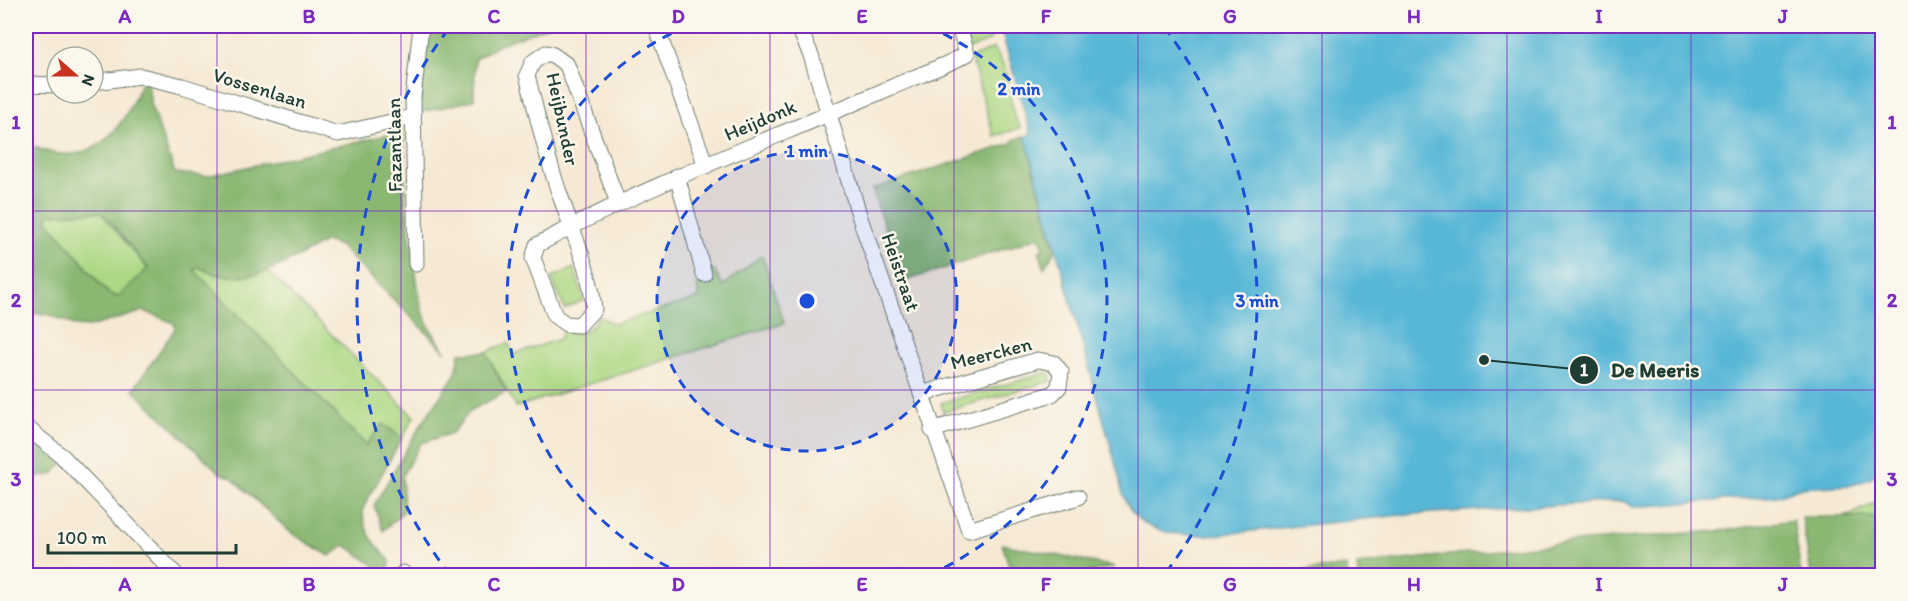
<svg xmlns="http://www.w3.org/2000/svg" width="1908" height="601" font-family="Itim,sans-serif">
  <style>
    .green { fill: #add884; stroke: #668a5c; stroke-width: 1.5 }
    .forest { fill: #8ab872; stroke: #547a53; stroke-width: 1.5; fill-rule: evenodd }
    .water { fill: #59b7d7; stroke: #3c7a86; stroke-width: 1.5 }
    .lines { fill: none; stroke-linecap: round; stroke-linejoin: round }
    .minor-casing { stroke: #6a796c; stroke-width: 17 }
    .minor { stroke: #fff; stroke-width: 15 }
    .grid { fill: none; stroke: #7b2cbf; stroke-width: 1.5; stroke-opacity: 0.55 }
    .ring { fill: none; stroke: #1d4ed8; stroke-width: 3; stroke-dasharray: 10 8 }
    .labels { text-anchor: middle; stroke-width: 5; stroke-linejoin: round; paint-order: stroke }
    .street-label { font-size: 20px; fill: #1f3d34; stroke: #fbf7ec }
    .centre { fill: #1d4ed8; stroke: #fbf7ec; stroke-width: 3 }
    .ring-label { font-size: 18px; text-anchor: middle; font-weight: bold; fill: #1d4ed8; stroke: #fbf7ec; stroke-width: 5; stroke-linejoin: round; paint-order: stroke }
    .leader { fill: none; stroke: #1f3d34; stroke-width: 2 }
    .callout-dot { fill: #1f3d34; stroke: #fbf7ec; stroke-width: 2 }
    .mark-label { font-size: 18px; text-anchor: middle; font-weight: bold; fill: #fff }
    .callout-label { font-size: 21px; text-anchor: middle; font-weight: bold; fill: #1f3d34; stroke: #fbf7ec; stroke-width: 5; stroke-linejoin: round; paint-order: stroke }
    .neatline { fill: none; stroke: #7b2cbf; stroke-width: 2 }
    .grid-label { font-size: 20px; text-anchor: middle; font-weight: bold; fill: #7b2cbf }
  </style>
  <rect width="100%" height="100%" fill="#fbf7ec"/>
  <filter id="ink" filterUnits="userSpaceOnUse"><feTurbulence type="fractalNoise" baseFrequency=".0167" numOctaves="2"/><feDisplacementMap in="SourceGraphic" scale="12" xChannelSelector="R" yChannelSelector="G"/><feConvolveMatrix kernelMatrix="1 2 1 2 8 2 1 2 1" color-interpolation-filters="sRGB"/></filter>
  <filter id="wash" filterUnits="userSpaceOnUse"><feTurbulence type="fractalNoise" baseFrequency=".008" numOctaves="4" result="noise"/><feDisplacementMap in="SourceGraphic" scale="24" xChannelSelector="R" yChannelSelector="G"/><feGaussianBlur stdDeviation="1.35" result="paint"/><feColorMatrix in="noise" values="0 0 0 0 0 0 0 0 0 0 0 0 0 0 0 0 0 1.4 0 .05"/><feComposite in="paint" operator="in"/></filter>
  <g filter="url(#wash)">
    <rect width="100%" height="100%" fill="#f6e9d4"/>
    <g class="green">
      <polygon points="962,26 991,26 991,40 969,49"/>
      <polygon points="994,48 1005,68 1014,116 1021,128 994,136 971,58"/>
      <polygon points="100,212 148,269 118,297 108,293 47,220 49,214"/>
      <polygon points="762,255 784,323 516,407 486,352 508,343 514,354 560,339 563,330 578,334 591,327 599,316 614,324 699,298 696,276 714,270 723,286"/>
      <path d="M199,267C221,279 244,277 268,271L414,417L402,438L383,424L366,445L194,270Z"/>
      <polygon points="574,268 584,300 565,309 551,278"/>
      <polygon points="1049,372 1051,381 943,412 941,403"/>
      <polygon points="1882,500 1882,517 1843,518"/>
    </g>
    <g class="forest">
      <polygon points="428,26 548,26 498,45 475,59 474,100 418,113"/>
      <path d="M141,82L148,83L151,106L175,173L207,176L404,131L405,204L421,306L429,327L446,352L340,246L326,241C287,263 242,292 199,267L194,270L366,445L383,424L402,438L363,508C362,531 376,545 390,561L388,575L345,545L330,556L291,533L231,477L220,473L133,390L175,329L174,323L144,311L89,327L77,326L48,314L26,313V245L40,225L26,214V144C40,149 55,156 71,154C109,151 130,113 141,82ZM99,212L106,216L148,268L118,297L108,293L47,220L50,214Z"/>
      <polygon points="1025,136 1055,250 1044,268 1039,250 1044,248 1040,237 902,282 872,189 1013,143 1013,140"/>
      <polygon points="486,352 506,392 471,410 452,433 421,443 402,476 404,511 383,531 374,505 419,428 456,373 460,353"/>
      <polygon points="26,432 62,464 53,474 26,479"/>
      <polygon points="1802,517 1882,517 1882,575 1811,575"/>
      <polygon points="1793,520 1801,575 1358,575 1357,565 1552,544 1727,530"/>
      <polygon points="1002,544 1115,567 1074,575 1012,575"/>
      <polygon points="1346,566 1348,575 1260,575"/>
    </g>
    <path class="water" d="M1000,26H1882V469L1870,479L1852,485L1798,488L1777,496L1633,507L1623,501L1402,515L1213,535C1165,536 1126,532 1119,476L1025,136L1031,134Z"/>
  </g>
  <g filter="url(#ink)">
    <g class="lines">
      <defs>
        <g id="minor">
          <polyline points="656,26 706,166"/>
          <polyline points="798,26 811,55 861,221 969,530 1078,497"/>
          <polyline points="93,82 141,76 182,86 338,134 413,117"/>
          <polyline points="26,84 57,85"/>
          <polyline points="677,176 704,274"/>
          <path d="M618,203L567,65L553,55L546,53L533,62L527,75C537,115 546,156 560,195C572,231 591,271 594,309L579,325L566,324L555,316L533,258L537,245C651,183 773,139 892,87C917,76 943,67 967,54L959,26"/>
          <polyline points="416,264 413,98 421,26"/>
          <polyline points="921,394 1038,360 1054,363 1061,372 1059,387 1052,394 932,430"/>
          <polyline points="26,427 62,456 177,576"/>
          <polyline points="401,576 403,573"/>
        </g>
      </defs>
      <use href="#minor" class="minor-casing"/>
      <use href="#minor" class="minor"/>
    </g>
  </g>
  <path class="grid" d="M217,26V576M401,26V576M586,26V576M770,26V576M954,26V576M1138,26V576M1322,26V576M1507,26V576M1691,26V576M26,211H1882M26,390H1882"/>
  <circle cx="807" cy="301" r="150" fill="#1d4ed8" fill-opacity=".12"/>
  <g class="ring">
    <circle cx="807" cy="301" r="150"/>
    <path d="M685 575A300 300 0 0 1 687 26M927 26A300 300 0 0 1 929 575"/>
    <path d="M450 575A450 450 0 0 1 450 27M1164 27A450 450 0 0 1 1164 575"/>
  </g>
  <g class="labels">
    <g class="street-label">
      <text transform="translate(260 88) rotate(17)" y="7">Vossenlaan</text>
      <text transform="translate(563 119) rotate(78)" y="7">Heijbunder</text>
      <text transform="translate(760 120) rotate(-23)" y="7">Heijdonk</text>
      <text transform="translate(394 145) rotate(-91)" y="7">Fazantlaan</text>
      <text transform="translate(901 272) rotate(71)" y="7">Heistraat</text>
      <text transform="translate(991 353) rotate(-14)" y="7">Meercken</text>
    </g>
  </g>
  <circle cx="807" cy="301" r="9" class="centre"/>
  <g class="ring-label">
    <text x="1019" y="95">2 min</text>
    <text x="807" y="157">1 min</text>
    <text x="1257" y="307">3 min</text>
  </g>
  <path class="leader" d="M1484 360L1584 370"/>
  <g class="callout-dot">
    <circle cx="1484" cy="360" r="6"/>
    <circle cx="1584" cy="370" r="15"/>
  </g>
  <g class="mark-label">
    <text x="1584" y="376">1</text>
  </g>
  <g class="callout-label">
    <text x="1655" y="377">De Meeris</text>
  </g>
  <rect width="1908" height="601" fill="none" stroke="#fbf7ec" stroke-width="66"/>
  <g transform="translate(75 75) rotate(111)"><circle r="28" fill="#fbf7ec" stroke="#a3ada2" stroke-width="1.5"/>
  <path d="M0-4.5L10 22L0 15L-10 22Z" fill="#c8321e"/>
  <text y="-9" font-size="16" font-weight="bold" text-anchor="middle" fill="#1f3d34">N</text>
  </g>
  <path d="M48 544v9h188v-9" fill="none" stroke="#1f3d34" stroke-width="3"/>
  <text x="57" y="544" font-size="18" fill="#1f3d34" stroke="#fbf7ec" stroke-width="4.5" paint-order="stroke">100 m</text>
  <rect x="33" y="33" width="1842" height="535" class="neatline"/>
  <g class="grid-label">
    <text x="125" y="23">A</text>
    <text x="309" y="23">B</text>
    <text x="494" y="23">C</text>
    <text x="678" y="23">D</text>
    <text x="862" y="23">E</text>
    <text x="1046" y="23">F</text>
    <text x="1230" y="23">G</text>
    <text x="1414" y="23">H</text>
    <text x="1599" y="23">I</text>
    <text x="1783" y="23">J</text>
    <text x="16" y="129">1</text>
    <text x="1892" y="129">1</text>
    <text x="16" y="307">2</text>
    <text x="1892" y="307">2</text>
    <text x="16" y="486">3</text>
    <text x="1892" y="486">3</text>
    <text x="125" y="591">A</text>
    <text x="309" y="591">B</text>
    <text x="494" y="591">C</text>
    <text x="678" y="591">D</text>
    <text x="862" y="591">E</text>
    <text x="1046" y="591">F</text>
    <text x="1230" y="591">G</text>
    <text x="1414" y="591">H</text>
    <text x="1599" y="591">I</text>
    <text x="1783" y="591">J</text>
  </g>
</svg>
